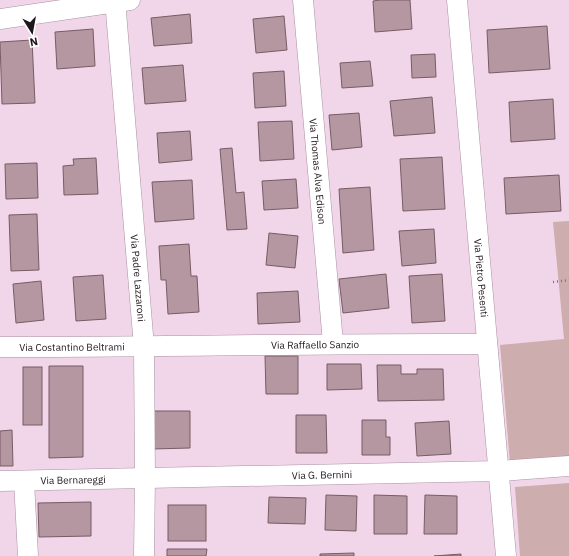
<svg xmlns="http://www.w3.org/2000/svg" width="569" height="556" font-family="'IBM Plex Sans',sans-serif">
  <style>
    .green { fill: #cdadad }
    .building { fill: #b597a1; stroke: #775b65 }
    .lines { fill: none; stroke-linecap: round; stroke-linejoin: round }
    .street-casing { stroke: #a991a2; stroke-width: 21 }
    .path { stroke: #82707d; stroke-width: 2.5; stroke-dasharray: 1 3; stroke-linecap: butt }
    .street { stroke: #fff; stroke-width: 20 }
    .labels { text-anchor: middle; stroke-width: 3; stroke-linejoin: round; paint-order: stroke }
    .street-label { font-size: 10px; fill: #1f161c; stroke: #fff }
  </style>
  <rect width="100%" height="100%" fill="#f1d6e9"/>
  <g class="green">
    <polygon points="569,221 569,457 510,463 500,345 564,339 553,222"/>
    <polygon points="569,483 569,556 520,556 515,487"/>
  </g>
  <g class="building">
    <polygon points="380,0 410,0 412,29 375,32 373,1"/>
    <polygon points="190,14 192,43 154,46 151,18"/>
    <polygon points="284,16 287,50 256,53 253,19"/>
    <polygon points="547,26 550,69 489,73 487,30"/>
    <polygon points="93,29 95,66 57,69 55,32"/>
    <polygon points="32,40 35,103 2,104 0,42"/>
    <polygon points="435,54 436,77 412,78 411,55"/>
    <polygon points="370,61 373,86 342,88 340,63"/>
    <polygon points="183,65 186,101 145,104 142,68"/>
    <polygon points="284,71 286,106 255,108 253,73"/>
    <polygon points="432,97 435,133 394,136 390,101"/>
    <polygon points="553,99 555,139 511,142 509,102"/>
    <polygon points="359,113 362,147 332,150 329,115"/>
    <polygon points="292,121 294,159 260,161 258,122"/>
    <polygon points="190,131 192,160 159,163 157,133"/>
    <polygon points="232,148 236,193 244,192 247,229 227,230 220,149"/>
    <polygon points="442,157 445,209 403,211 400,159"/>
    <polygon points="96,158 98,194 64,195 63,166 74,165 73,159"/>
    <polygon points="37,163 38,198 6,199 5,164"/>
    <polygon points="559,175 561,211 506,214 504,178"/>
    <polygon points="296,179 298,208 264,210 262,181"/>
    <polygon points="192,180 194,219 155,222 152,182"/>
    <polygon points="370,187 374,250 343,253 339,189"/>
    <polygon points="37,214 39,270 11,271 9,215"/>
    <polygon points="434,229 436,263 402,266 399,231"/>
    <polygon points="269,233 298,236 295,268 266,265"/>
    <polygon points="189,244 191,276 197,276 199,312 168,314 166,280 161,280 159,246"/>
    <polygon points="386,274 389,308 343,313 339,279"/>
    <polygon points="442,274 445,321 412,323 409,276"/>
    <polygon points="103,275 106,319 76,321 73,277"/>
    <polygon points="41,281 44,320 16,323 13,284"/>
    <polygon points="298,291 300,322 258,324 257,293"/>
    <polygon points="265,356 298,356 298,394 266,394"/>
    <polygon points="327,364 361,364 362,389 327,390"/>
    <polygon points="377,365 401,365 401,374 417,374 417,369 443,369 444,400 378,401"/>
    <polygon points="49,366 83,366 83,457 49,458"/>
    <rect x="23" y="367" width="19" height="58"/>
    <polygon points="152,411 190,411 190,448 152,449"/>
    <polygon points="296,415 326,415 327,453 296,453"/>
    <polygon points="362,420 386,420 386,437 390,437 390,455 362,455"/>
    <polygon points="449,421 451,454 417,456 415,423"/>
    <polygon points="12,430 13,466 0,466 0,431"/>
    <polygon points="326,495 357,496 356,531 325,530"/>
    <polygon points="374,495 407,496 407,534 374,534"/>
    <polygon points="425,495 457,496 457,534 424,534"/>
    <polygon points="269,497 306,498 305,524 268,523"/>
    <polygon points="91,502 91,536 39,537 38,503"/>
    <rect x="168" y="505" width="38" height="36"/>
    <polygon points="167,549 207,549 206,556 167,556"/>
    <polygon points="354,553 354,556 320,556 320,554"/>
    <polygon points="461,554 461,556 434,556"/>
  </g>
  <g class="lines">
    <defs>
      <g id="street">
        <path id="s1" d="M115,0L144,347L145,479L144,556"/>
        <path id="s2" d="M303,0L333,343"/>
        <path id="s3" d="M457,0L506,556"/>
        <polyline points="0,19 130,0"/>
        <path id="s4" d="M0,347C162,347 325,343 487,344"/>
        <path id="s5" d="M0,481L499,471L569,466"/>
        <polyline points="24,481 28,556"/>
      </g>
    </defs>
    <use href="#street" class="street-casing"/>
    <polyline class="path" points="553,282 569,280"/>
    <use href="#street" class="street"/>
  </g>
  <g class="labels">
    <g class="street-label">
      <text dy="4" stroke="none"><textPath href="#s2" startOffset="172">Via Thomas Alva Edison</textPath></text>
      <text dy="4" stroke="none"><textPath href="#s1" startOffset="279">Via Padre Lazzaroni</textPath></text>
      <text dy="4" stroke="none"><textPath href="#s3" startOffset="279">Via Pietro Pesenti</textPath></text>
      <text dy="4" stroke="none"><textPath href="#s4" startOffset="315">Via Raffaello Sanzio</textPath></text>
      <text dy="4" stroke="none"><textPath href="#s4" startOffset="72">Via Costantino Beltrami</textPath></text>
      <text dy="4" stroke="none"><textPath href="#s5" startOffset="322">Via G. Bernini</textPath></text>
      <text dy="4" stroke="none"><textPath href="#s5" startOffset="73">Via Bernareggi</textPath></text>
    </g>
  </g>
  <g transform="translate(32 32) rotate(169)" stroke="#ffffff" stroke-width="3" paint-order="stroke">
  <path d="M0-3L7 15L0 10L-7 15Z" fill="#1f161c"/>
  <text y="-6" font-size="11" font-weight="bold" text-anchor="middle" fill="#1f161c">N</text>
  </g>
</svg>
